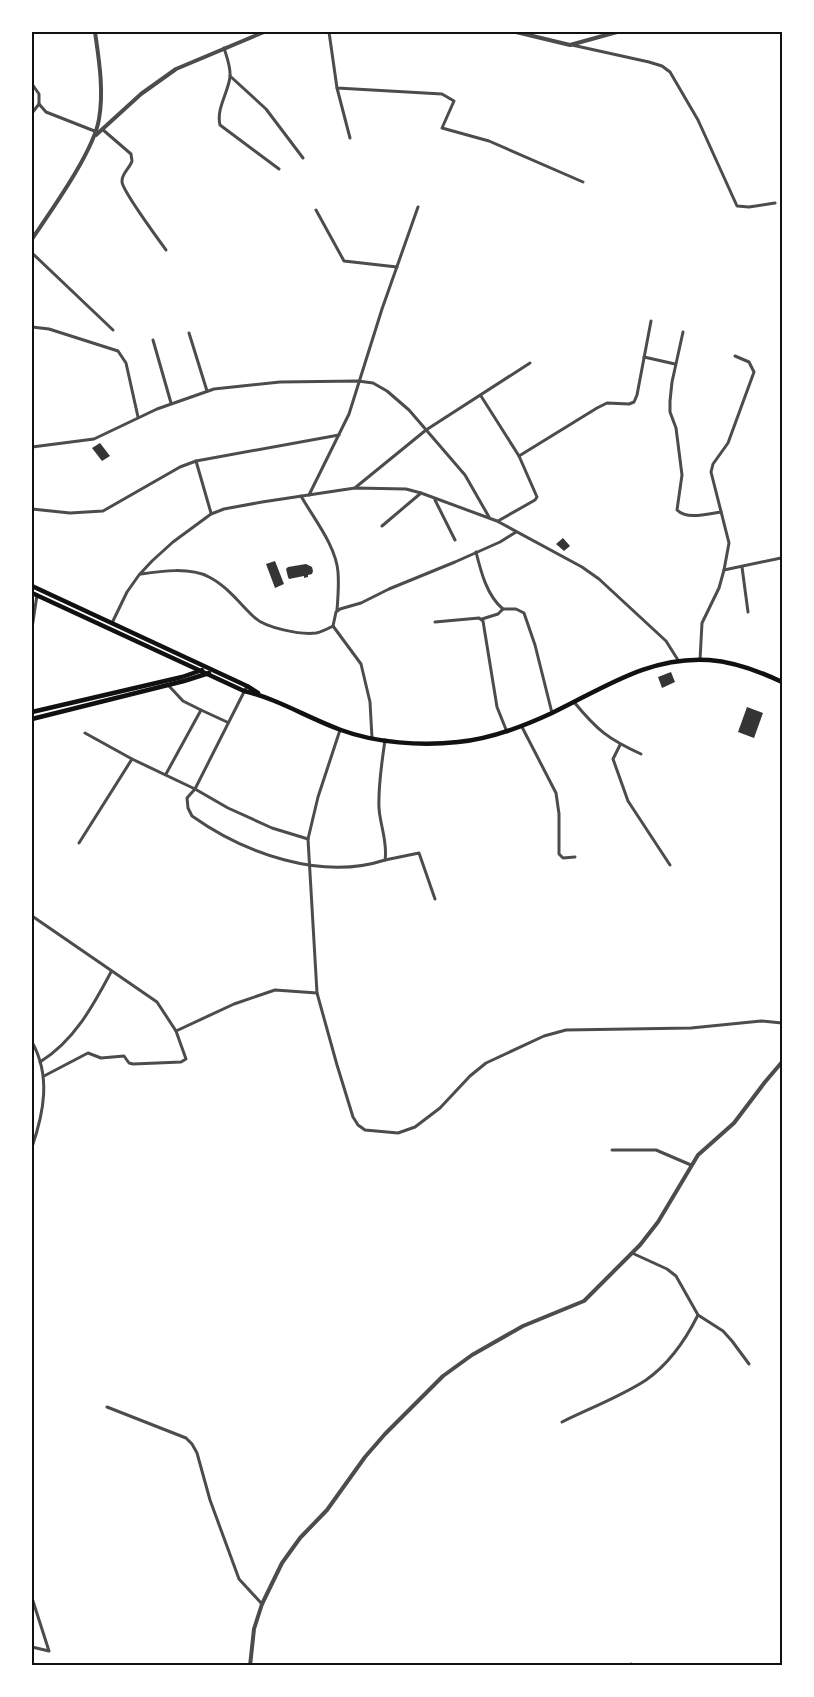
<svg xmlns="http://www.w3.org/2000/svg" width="814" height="1697" font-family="'PT Sans Narrow',sans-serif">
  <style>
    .building { fill: #353535 }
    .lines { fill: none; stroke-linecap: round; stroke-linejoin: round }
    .minor { stroke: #4c4c4c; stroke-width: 3 }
    .tertiary { stroke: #4c4c4c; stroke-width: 4 }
    .primary { stroke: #111; stroke-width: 4.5 }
    .trunk { stroke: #111; stroke-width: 4.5 }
    .neatline { fill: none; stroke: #111; stroke-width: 2 }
  </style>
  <rect width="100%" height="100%" fill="#fff"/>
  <g class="building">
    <polygon points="100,443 110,456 102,461 92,448"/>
    <polygon points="563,538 570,546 564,551 556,544"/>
    <polygon points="275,561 284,584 275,588 266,564"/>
    <polygon points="306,564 312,567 313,571 312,574 308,575 308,577 304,578 304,576 289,579 288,577 286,569 288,567"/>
    <polygon points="671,672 675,682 662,688 658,677"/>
    <polygon points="747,707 763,713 754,738 738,732"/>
  </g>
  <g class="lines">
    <g class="minor">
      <polyline points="329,32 337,88 442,94 454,101 442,128 489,141 583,182"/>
      <polyline points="572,45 649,62 662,66 670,72 698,120 737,206 749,207 775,203"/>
      <path d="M224,48C227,58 231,67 230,77C228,93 216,109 220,125L279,169"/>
      <polyline points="230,76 266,109 303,158"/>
      <polyline points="32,84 39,94 39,104 46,112 97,132"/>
      <polyline points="337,88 350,138"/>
      <polyline points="32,113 39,104"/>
      <path d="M102,129L131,154L132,161C130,168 121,174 122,182C123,191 158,239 166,250"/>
      <polyline points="316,210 344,261 397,267"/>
      <polyline points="32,253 113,330"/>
      <polyline points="32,327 49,329 118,351 126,363 138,417"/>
      <path d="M683,332L672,382L670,401V412L676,428L682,475L677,510C687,520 707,514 721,512"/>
      <polyline points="189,333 207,391"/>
      <polyline points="153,340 171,403"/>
      <polyline points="644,357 675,364"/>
      <polyline points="481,396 519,456 597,408 607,403 629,404 634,402 637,395 651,321"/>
      <polyline points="32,447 94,439 157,409 214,389 280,382 358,381 373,383 387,391 409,410 465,475 489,517"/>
      <polyline points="196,461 339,435"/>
      <polyline points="356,487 426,430 530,363"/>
      <polyline points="309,495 349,414 382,309 418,207"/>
      <path d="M301,496C314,519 336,546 338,572C339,585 338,598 337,610"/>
      <polyline points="435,500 455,540"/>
      <polyline points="32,509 70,513 103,511 180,467 196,461 211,513"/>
      <polyline points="498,521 535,500 537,497 519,456"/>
      <polyline points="382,526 421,493"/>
      <path d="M476,552C481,572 487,596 503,609H516L524,613L535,645L552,713"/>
      <polyline points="742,567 748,612"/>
      <polyline points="724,570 729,543 711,472 713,464 728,443 754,372 749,362 735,356"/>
      <path d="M141,574C161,571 190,567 209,577C227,586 240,604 254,617C265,628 301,635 316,633C322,632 327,629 333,626L336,612L340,609L361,603L389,589L455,562L500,542L516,532"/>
      <polyline points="482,619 498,614 503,609"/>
      <polyline points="435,622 479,618 483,621 497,707 507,732"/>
      <polyline points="112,623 127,592 139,575 152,561 173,542 211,514 224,509 262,502 355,488 406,489 421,493 497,521 582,567 599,579 666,641 678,660"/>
      <polyline points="333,626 361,664 370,702 372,738"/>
      <polyline points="32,628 37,595"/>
      <polyline points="700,660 702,623 719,588 724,570 781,558"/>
      <polyline points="169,686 183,701 201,710"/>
      <path d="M247,686L195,789L187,798L188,808L192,816C244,853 321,881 385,860C388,843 380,825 379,808C378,785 382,762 385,740"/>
      <path d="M574,702C597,730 608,739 641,754"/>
      <polyline points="522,727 556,793 559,814 559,854 563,858 575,857"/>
      <polyline points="340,730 318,797 308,839 317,993 337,1065 353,1117 358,1125 365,1130 398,1133 415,1127 440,1108 470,1076 486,1063 544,1036 566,1030 691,1028 761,1021 782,1023"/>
      <polyline points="85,733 132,759 195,789 228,808 272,828 308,839"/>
      <polyline points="620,745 613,759 628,801 670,865"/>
      <polyline points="166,774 201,710 227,722"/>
      <polyline points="79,843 132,759"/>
      <polyline points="385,860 419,853 435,899"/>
      <polyline points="32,916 157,1002 176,1031 186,1059 181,1062 133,1064 129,1063 124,1056 101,1058 88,1053 44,1076"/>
      <polyline points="176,1031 234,1004 275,990 317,993"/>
      <path d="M32,1042C51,1076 44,1112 32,1147"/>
      <path d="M40,1062C74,1041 93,1006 111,972"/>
      <polyline points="612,1150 656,1150 691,1165"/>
      <polyline points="632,1253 667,1269 676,1276 698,1315 723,1331 732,1341 749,1364"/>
      <polyline points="107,1407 186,1438 192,1444 197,1453 210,1500 239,1579 262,1604"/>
      <path d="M562,1422C588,1409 622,1396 646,1380C669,1364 686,1339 698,1315"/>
      <polyline points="32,1598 49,1651 32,1647"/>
      <polyline points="627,1666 631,1664"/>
    </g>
    <g class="tertiary">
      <polyline points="516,32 570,45 617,32"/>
      <polyline points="96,135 141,94 176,69 264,32"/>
      <path d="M32,239C51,211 94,151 99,119C104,90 99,60 95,32"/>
      <polyline points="250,1666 254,1629 262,1604 282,1563 300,1538 327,1510 365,1457 385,1434 443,1376 472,1355 523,1326 584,1301 640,1245 658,1222 698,1155 734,1123 765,1082 782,1062"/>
    </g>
    <g class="primary">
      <polyline points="32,712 182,677 202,670"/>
      <polyline points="32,719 184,681 209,673"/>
    </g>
    <g class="trunk">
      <polyline points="32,586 247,686 258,693"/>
      <path d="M32,593L244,691C278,699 308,718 341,730C376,743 421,746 458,742C491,739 522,727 552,713C604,688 649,656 709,660C735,662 759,671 782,682"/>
    </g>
  </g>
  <rect width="814" height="1697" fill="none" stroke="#ffffff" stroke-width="66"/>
  <rect x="33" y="33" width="748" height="1631" class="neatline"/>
</svg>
